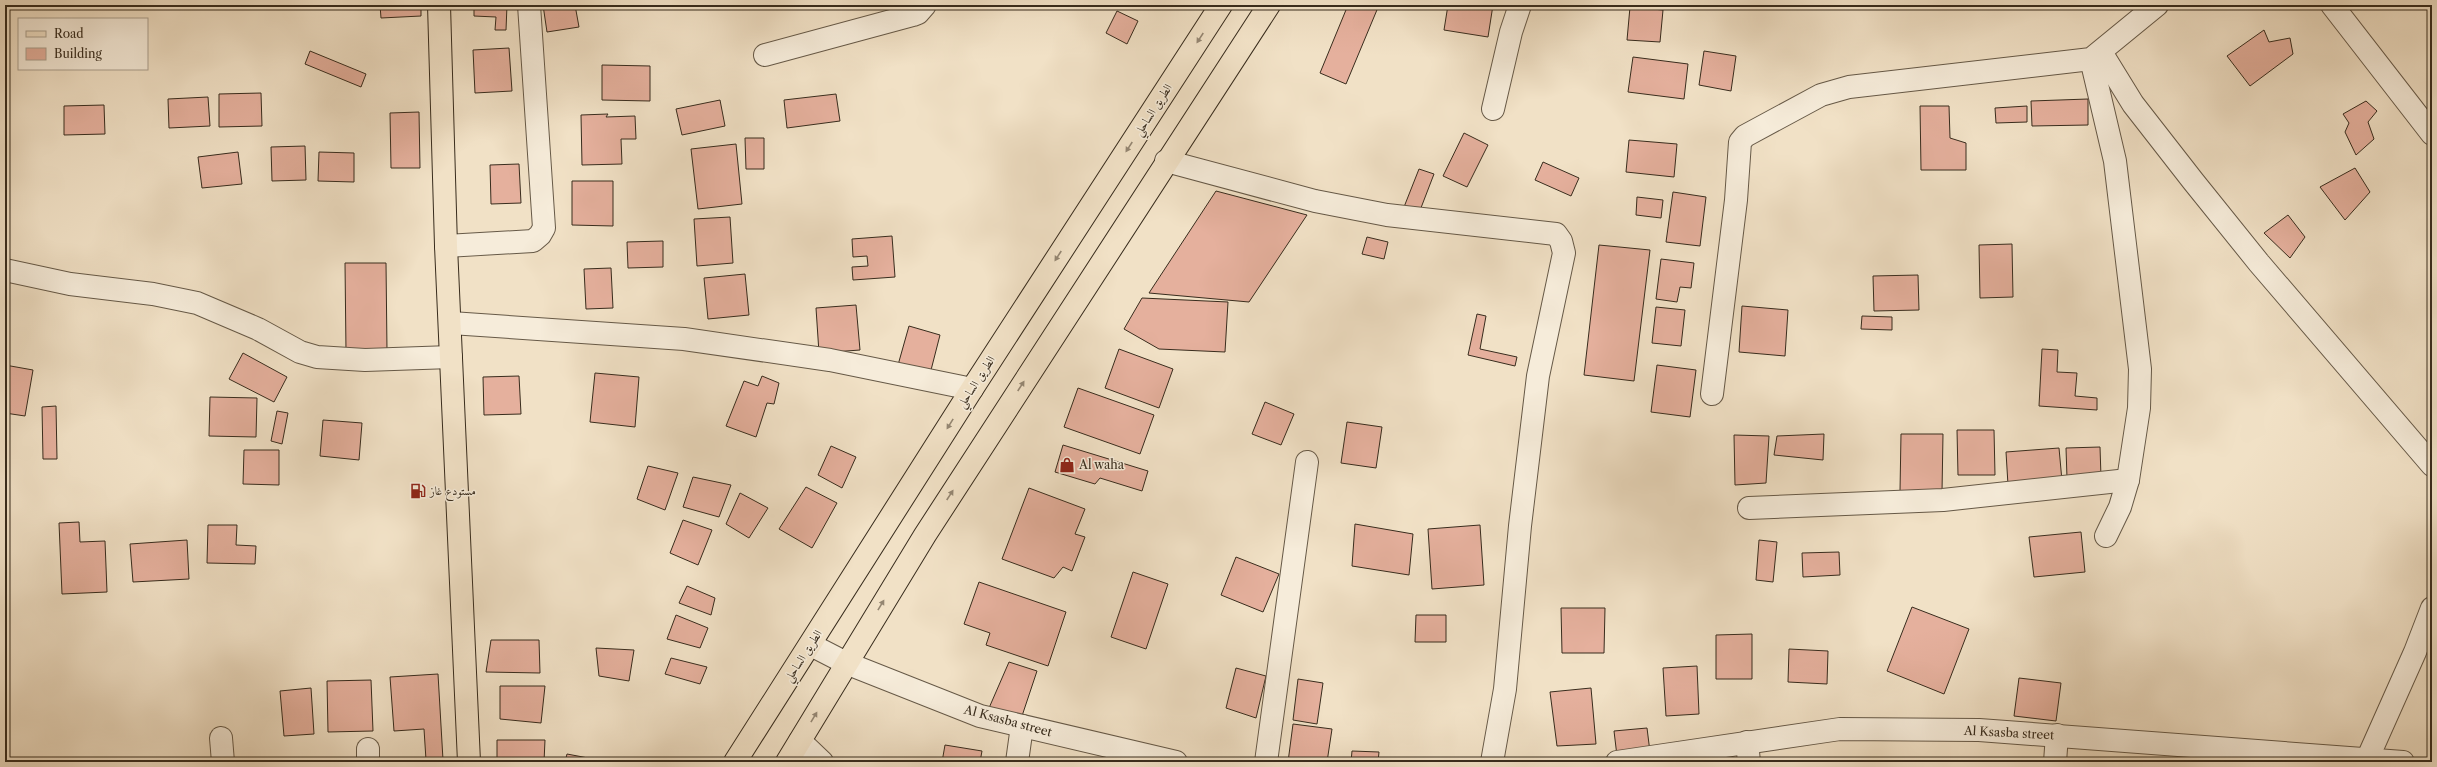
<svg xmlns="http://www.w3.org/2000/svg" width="2437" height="767" font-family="'Libre Caslon Text',Amiri,serif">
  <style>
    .building { fill: #e5b09d; stroke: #382c1d }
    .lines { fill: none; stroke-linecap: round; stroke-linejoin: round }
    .minor-casing { stroke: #665947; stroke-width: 24 }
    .primary-casing { stroke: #382c1d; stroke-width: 24 }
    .trunk-casing { stroke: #382c1d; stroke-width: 24 }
    .minor { stroke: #f6ecda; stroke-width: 22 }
    .primary { stroke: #f1e1c6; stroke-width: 22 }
    .trunk { stroke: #f1e1c6; stroke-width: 22 }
    .oneway { fill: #948672 }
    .labels { text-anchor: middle; stroke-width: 3; stroke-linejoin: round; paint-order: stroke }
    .street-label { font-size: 12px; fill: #382c1d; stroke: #f6ecda }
    .poi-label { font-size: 12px; fill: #382c1d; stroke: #f6ecda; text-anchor: start }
  </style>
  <rect width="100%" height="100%" fill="#f1e1c6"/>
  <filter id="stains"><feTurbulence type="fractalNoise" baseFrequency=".005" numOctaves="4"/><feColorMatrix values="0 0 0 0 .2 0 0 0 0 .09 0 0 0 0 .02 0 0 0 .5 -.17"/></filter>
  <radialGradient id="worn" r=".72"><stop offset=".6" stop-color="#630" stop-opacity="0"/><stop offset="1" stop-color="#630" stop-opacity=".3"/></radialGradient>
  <g class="building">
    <polygon points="380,5 421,5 421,16 381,18"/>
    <polygon points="474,5 507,5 506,30 495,30 496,17 474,16"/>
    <polygon points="543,5 575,5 579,27 547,32"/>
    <polygon points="1348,5 1379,5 1346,84 1320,73"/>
    <polygon points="1448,5 1493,5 1488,37 1444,30"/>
    <polygon points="1630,7 1663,10 1660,42 1627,40"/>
    <polygon points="1117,11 1138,21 1127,44 1106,33"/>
    <polygon points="2264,30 2269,42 2290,38 2293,54 2250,86 2227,56"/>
    <polygon points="509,48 512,91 475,93 473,50"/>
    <polygon points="310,51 366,74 361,87 305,64"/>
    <polygon points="1704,51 1736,56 1731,91 1699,85"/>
    <polygon points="1633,57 1688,64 1684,99 1628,92"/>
    <polygon points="602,65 650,66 650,101 602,100"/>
    <polygon points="261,93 262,126 219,127 219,94"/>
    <polygon points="836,94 840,121 787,128 784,100"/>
    <polygon points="208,97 210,126 169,128 168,99"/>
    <polygon points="2088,99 2088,125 2032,126 2031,101"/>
    <polygon points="720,100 725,126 682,135 676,109"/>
    <polygon points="2366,101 2377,111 2368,122 2374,139 2356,155 2345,132 2349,123 2343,114"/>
    <polygon points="104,105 105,134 64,135 64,106"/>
    <polygon points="1920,106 1949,106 1950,138 1966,143 1966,170 1921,170"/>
    <polygon points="2027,106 2027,122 1996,123 1995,108"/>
    <polygon points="419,112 420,168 391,168 390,113"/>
    <polygon points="608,114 606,117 635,116 636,139 621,139 622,164 582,165 581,115"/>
    <polygon points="1464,133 1488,145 1467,187 1443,176"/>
    <polygon points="745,138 764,138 764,169 746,169"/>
    <polygon points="1629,140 1677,144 1674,177 1626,172"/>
    <polygon points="736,144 742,204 698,209 691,149"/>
    <polygon points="305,146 306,180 272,181 271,147"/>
    <polygon points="238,152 242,184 202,188 198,157"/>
    <polygon points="319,152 354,153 354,182 318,181"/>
    <polygon points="1543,162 1579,178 1571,196 1535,180"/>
    <polygon points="519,164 521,203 491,204 490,165"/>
    <polygon points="2355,168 2370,192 2345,220 2320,187"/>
    <polygon points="1419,169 1434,174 1419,213 1404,207"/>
    <polygon points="572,181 613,181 613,226 572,225"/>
    <polygon points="1216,191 1307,215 1249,302 1149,293"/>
    <polygon points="1673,192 1706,197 1700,246 1666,242"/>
    <polygon points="1637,197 1663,200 1661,218 1636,215"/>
    <polygon points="2288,215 2305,237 2290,258 2264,233"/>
    <polygon points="730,217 733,263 697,266 694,219"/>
    <polygon points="892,236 895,277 853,280 852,267 868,266 867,256 853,257 852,239"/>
    <polygon points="1367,237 1388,242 1384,259 1362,254"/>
    <polygon points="663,241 663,267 628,268 627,242"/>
    <polygon points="2012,244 2013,297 1980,298 1979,245"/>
    <polygon points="1599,245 1650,250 1634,381 1584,375"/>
    <polygon points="1661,259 1694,263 1691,288 1680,287 1677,302 1656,299"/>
    <polygon points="345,263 386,263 387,351 346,352"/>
    <polygon points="611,268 613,308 586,309 584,269"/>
    <polygon points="745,274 749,315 708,319 704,278"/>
    <polygon points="1918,275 1919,310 1874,311 1873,276"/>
    <polygon points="1142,298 1228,302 1225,352 1159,349 1124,329"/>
    <polygon points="856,305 860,350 819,353 816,308"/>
    <polygon points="1742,306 1788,310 1785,356 1739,352"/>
    <polygon points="1656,307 1685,310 1681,346 1652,343"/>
    <polygon points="1477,314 1486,316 1480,349 1517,357 1515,366 1468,355"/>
    <polygon points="1862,316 1892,317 1892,330 1861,329"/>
    <polygon points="909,326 940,335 930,374 898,365"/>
    <polygon points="1119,349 1173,369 1159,408 1105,388"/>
    <polygon points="2042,349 2058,350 2057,372 2077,373 2075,396 2097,398 2097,410 2039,406"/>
    <polygon points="243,353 287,377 274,402 229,379"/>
    <polygon points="5,365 33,370 25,416 5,413"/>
    <polygon points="1657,365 1696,370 1690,417 1651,412"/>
    <polygon points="595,373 639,377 635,427 590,422"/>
    <polygon points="519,376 521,414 484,415 483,377"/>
    <polygon points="762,376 779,383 774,404 767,403 756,437 726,426 744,381 758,386"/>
    <polygon points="1078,388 1154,415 1140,454 1064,427"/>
    <polygon points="210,397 257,398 256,437 209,436"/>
    <polygon points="1265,402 1294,414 1281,445 1252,434"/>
    <polygon points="56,406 57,459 43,459 42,407"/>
    <polygon points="277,411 288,413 282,444 271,441"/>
    <polygon points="323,420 362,423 359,460 320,456"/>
    <polygon points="1347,422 1382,427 1376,468 1341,463"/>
    <polygon points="1957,430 1994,430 1995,475 1958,475"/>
    <polygon points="1824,434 1823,460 1774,455 1777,436"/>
    <polygon points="1901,434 1943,434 1942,492 1900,491"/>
    <polygon points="1734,435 1769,436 1766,483 1735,485"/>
    <polygon points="1063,445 1148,471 1142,491 1100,478 1095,484 1055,472"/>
    <polygon points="831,446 856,457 842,488 818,475"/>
    <polygon points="2100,447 2101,477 2067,478 2066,448"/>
    <polygon points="2059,448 2062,481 2008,485 2006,452"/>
    <polygon points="244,450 279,450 279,485 243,484"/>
    <polygon points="648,466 678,473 665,510 637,499"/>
    <polygon points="693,477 731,485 719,517 683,507"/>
    <polygon points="806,487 837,503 812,548 779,529"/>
    <polygon points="1029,488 1085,509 1075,534 1085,537 1072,571 1063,567 1054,578 1002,559"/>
    <polygon points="740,493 768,508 749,538 726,524"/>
    <polygon points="683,520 712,530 698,565 670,553"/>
    <polygon points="79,522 80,542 105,541 107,592 62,594 59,523"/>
    <polygon points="1355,524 1413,534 1409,575 1352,566"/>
    <polygon points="208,525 237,525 236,545 256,546 255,564 207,563"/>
    <polygon points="1480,525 1484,585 1432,589 1428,529"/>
    <polygon points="2081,532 2085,572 2034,577 2029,537"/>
    <polygon points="187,540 189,579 133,582 130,544"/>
    <polygon points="1759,540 1777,542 1773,582 1756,580"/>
    <polygon points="1839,552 1840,575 1803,577 1802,553"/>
    <polygon points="1236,557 1279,574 1263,612 1221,595"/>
    <polygon points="1133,572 1168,584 1146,649 1111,637"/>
    <polygon points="979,582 1066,612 1048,666 986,645 990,633 964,624"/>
    <polygon points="687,586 715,598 711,615 679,603"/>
    <polygon points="1912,607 1969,629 1944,694 1887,671"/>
    <polygon points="1561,608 1605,608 1604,653 1562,653"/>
    <polygon points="676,615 708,628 700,648 667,639"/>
    <polygon points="1416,615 1446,615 1446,642 1415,642"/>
    <polygon points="1752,634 1752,679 1716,679 1716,635"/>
    <polygon points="491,640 539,640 540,673 486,672"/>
    <polygon points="596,648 634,650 629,681 599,676"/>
    <polygon points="1789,649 1828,651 1827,684 1788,682"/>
    <polygon points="671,658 707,667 700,684 665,674"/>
    <polygon points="1009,662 1037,671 1021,719 989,708"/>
    <polygon points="1697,666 1699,714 1666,716 1663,668"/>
    <polygon points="1236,668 1266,676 1256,718 1226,708"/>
    <polygon points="438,674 443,760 426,760 424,729 394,731 390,677"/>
    <polygon points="2019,678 2061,683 2056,721 2014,716"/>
    <polygon points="1298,679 1323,683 1317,724 1293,720"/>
    <polygon points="371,680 373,731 328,732 327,681"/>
    <polygon points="500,686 545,686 541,723 500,719"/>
    <polygon points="311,688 314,734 284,736 280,691"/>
    <polygon points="1591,688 1596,744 1557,746 1550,692"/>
    <polygon points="1293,724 1332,729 1327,762 1288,762"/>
    <polygon points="1647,728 1650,752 1617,756 1614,731"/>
    <polygon points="497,740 545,740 544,762 497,762"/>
    <polygon points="945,745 982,751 980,762 942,762"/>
    <polygon points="1352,751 1379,752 1378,762 1351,762"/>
    <polygon points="567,754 604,761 565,762"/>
  </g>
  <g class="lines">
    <defs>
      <g id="minor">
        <polyline points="2332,5 2432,134"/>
        <polyline points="2101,52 2133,104 2193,181 2259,263 2432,465"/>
        <polyline points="765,55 913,15 918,13 925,5"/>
        <polyline points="2091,59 2115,161 2140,369 2139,408 2128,480 2120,507 2106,536"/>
        <polyline points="1493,109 1511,32 1520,5"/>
        <polyline points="1166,161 1315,201 1387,215 1547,233 1556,234 1561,241 1564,253 1538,376 1520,526 1505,689 1492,762"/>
        <polyline points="446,246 533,241 540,235 544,228 529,5"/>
        <polyline points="5,270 70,284 153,294 197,303 258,329 300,352 317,357 365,360 451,357"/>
        <polyline points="451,323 684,339 830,360 972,389"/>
        <polyline points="1712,394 1736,200 1740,142 1745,136 1821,95 1849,87 2091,59 2157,5"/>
        <polyline points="1749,508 1943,500 2128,480"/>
        <polyline points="811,645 846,663 980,716 1176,762"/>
        <polyline points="221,738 223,762"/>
        <polyline points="800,741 822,762"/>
        <polyline points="1747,742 1749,762"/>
        <polyline points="368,762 368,749"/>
        <polyline points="1017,762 1022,726"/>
        <polyline points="1266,762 1307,462"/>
        <polyline points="1617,762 1840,729 1979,730 2403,762"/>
        <polyline points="2055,762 2057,735"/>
        <polyline points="2366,762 2415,652 2432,608"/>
      </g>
      <polyline id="primary" points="439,5 446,246 469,762"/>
      <g id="trunk">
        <polyline points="735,762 972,389 1221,5"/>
        <polyline points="787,762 925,535 1269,5"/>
      </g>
    </defs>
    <use href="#minor" class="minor-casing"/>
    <use href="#primary" class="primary-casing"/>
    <use href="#trunk" class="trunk-casing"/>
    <use href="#minor" class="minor"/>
    <use href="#primary" class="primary"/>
    <use href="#trunk" class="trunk"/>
  </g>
  <defs><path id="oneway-solid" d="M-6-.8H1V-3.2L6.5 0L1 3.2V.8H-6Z"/></defs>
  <g class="oneway">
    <use href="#oneway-solid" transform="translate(1200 38) rotate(123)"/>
    <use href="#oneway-solid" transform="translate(1129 147) rotate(123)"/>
    <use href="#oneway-solid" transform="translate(1058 256) rotate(123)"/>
    <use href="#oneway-solid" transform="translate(1021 386) rotate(-57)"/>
    <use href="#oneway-solid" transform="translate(950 424) rotate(122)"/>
    <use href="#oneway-solid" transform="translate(950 495) rotate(-57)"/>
    <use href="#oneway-solid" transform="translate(881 605) rotate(-59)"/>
    <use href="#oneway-solid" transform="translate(814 717) rotate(-59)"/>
  </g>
  <defs>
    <symbol id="shop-bare" viewBox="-9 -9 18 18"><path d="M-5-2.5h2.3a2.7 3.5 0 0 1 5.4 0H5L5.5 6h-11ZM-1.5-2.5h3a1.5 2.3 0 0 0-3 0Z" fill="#8f2418" stroke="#f6ecda" stroke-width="2.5" paint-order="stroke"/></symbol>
    <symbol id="fuel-bare" viewBox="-9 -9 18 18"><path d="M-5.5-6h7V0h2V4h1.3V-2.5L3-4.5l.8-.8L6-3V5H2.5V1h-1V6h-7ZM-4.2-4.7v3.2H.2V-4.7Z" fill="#8f2418" stroke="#f6ecda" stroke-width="2.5" paint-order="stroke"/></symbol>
  </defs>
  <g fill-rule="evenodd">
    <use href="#shop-bare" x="1056" y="454" width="22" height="22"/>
    <use href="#fuel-bare" x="407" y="480" width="22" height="22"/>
  </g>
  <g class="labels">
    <g class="street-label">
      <text transform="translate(1153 110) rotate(-57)" y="4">الطريق الساحلي</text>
      <text transform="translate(976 382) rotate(-57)" y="4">الطريق الساحلي</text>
      <text transform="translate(803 656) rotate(-57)" y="4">الطريق الساحلي</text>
      <text transform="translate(1008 721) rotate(15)" y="4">Al Ksasba street</text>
      <text transform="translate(2009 733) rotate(3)" y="4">Al Ksasba street</text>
    </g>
    <g class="poi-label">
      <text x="1079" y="469">Al waha</text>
      <text x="430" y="495">مستودع غاز</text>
    </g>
  </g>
  <rect width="2437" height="767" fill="none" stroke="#f1e1c6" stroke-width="20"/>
  <rect x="6" y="6" width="2425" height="755" fill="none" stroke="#382c1d" stroke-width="2"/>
  <rect x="10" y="10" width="2417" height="747" fill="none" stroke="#382c1d"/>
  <rect x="18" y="18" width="130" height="52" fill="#f6ecda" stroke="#aa9f8e"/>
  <rect x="26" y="31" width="20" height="6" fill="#f1e1c6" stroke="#aa9f8e"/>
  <text x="54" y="38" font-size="12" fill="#382c1d">Road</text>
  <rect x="26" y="48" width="20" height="12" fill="#e5b09d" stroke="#aa9f8e"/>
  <text x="54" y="58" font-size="12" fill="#382c1d">Building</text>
  <rect width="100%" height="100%" filter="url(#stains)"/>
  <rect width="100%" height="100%" fill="url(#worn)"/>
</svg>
